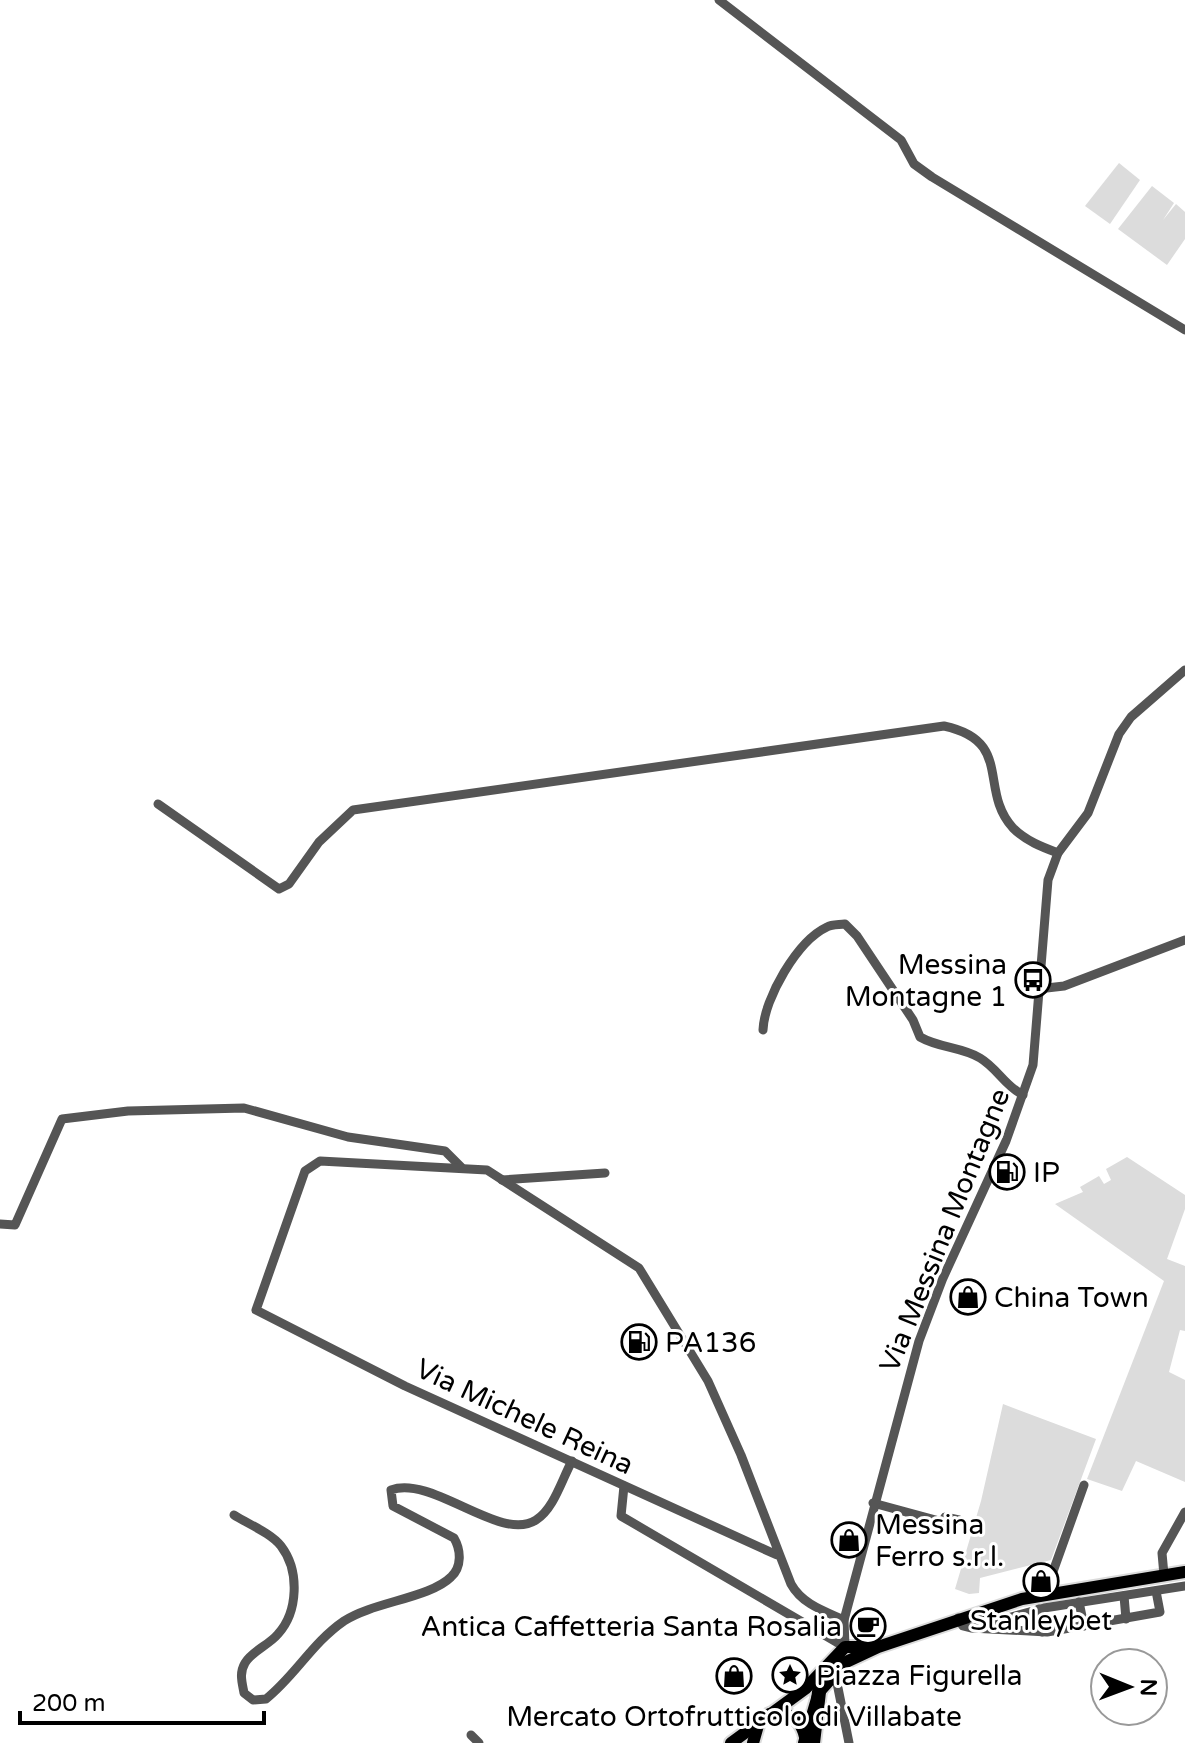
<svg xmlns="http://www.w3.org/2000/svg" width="1185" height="1743" font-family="'Varela Round',sans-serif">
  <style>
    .green { fill: #dcdcdc }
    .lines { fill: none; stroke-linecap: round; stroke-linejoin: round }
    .major-casing { stroke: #dbdbdb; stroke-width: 16 }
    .highway-casing { stroke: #dbdbdb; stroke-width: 18 }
    .minor { stroke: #555; stroke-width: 9 }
    .major { stroke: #000; stroke-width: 12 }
    .highway { stroke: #000; stroke-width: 14 }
    .labels { text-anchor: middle; stroke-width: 6; stroke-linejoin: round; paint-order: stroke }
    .poi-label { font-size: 28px; fill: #000; stroke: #fff; text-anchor: start }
    .street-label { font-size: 28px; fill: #000; stroke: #fff }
  </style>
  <rect width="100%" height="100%" fill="#fff"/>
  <g class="green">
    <polygon points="1119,163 1140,180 1110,224 1085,206"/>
    <polygon points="1152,186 1174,203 1163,220 1176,204 1185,212 1185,239 1167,265 1118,229"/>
    <polygon points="1127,1157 1185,1195 1185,1209 1167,1259 1185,1266 1185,1331 1180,1330 1169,1372 1185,1380 1185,1482 1136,1461 1122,1491 1087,1479 1164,1281 1055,1204 1083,1192 1080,1187 1099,1176 1104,1184 1111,1180 1106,1169"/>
    <polygon points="1003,1404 1096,1439 1051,1560 980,1578 979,1593 969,1594 955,1589 981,1501"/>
  </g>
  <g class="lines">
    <defs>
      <g id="major">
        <path d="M769,1714C788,1710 801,1719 805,1737"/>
        <polyline points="731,1743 805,1689 845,1647 872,1647"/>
        <polyline points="753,1743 759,1722"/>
        <polyline points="804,1743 819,1692 846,1662 878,1647 1022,1599 1185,1572"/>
      </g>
      <polyline id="highway" points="813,1743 819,1692"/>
    </defs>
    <use href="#major" class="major-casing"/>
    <use href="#highway" class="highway-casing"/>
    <g class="minor">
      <polyline points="719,0 901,140 914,164 932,177 1185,330"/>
      <path d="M158,804L279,889L289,884L319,842L353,810L944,726C1014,741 978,790 1013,828C1026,841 1042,847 1058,853"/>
      <polyline points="1038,989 1064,986 1185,940"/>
      <path d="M763,1030C764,999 797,941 827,927C832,924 839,925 845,924L857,936L913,1020L920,1037C939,1048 962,1047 980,1058C997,1068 1005,1086 1023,1095"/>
      <polyline points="502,1180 605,1173"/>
      <polyline points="0,1224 15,1225 62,1119 128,1111 244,1108 348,1137 445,1151 461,1167"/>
      <polyline points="624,1486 621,1516 845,1647"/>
      <polyline points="873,1503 943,1522 945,1517 959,1520"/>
      <path d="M234,1515C248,1524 271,1533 281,1546C300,1571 298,1612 278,1634C269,1645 252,1651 245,1663C239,1673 242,1682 244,1693L253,1700L266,1699C295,1676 312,1643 344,1621C373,1602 430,1598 451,1577C462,1567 461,1550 454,1538L393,1506L391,1490C433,1475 500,1543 536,1520C554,1509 562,1479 572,1461"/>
      <path d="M777,1555L405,1386L256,1310L305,1171L320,1161L487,1170L639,1268L708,1381L741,1455L791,1584C802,1604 824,1611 844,1620"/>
      <polyline points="1164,1575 1162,1553 1185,1512"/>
      <polyline points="1045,1594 1084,1485"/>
      <polyline points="1124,1596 1126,1619"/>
      <polyline points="1079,1602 1084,1626"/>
      <polyline points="1039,1609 1042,1632"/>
      <polyline points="958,1618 963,1626 971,1628 1047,1632 1160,1612 1156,1591"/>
      <polyline points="978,1626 1044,1608 1185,1586"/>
      <polyline points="845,1647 844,1620 919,1341 943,1278 1006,1141 1033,1065 1048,880 1058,853 1088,813 1119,734 1131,717 1185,670"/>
      <polyline points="835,1673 849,1743"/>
      <polyline points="471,1735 479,1743"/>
    </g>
    <use href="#major" class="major"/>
    <use href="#highway" class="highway"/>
  </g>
  <defs>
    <symbol id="bus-ring" viewBox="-11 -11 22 22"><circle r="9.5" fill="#fff" stroke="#000" stroke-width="1.5"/><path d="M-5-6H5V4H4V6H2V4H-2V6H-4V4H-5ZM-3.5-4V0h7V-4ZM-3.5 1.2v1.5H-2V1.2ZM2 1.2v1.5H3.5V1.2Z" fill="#000"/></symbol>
    <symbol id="fuel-ring" viewBox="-11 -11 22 22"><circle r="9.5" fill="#fff" stroke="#000" stroke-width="1.5"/><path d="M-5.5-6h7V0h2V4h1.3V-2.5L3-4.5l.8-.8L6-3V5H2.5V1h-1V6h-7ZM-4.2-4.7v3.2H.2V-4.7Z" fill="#000"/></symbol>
    <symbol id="shop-ring" viewBox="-11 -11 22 22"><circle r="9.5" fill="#fff" stroke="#000" stroke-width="1.5"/><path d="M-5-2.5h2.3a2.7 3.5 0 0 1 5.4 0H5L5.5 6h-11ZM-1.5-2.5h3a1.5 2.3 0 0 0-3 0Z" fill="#000"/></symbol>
    <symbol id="cafe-ring" viewBox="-11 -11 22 22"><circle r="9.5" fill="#fff" stroke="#000" stroke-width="1.5"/><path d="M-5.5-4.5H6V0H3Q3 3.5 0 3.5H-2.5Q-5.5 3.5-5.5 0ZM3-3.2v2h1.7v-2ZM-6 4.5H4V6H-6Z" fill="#000"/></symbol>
    <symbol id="sight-ring" viewBox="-11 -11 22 22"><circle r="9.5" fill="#fff" stroke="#000" stroke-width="1.5"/><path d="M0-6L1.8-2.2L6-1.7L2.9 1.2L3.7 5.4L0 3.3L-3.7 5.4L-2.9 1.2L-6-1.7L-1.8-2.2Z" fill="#000"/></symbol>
  </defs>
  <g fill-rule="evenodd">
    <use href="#bus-ring" x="1013" y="960" width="40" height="40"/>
    <use href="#fuel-ring" x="987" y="1152" width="40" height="40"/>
    <use href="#shop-ring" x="948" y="1277" width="40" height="40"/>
    <use href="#fuel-ring" x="619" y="1322" width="40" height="40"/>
    <use href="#shop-ring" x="829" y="1520" width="40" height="40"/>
    <use href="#shop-ring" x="1021" y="1561" width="40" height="40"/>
    <use href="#cafe-ring" x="848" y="1606" width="40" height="40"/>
    <use href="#sight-ring" x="770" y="1655" width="40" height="40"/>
    <use href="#shop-ring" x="714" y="1656" width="40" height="40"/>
  </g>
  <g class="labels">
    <g class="poi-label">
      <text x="1007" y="974" text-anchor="end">Messina<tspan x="1007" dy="32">Montagne 1</tspan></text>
      <text x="1033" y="1182">IP</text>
      <text x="994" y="1307">China Town</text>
      <text x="665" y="1352">PA136</text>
      <text x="875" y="1534">Messina<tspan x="875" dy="32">Ferro s.r.l.</tspan></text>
      <text x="1041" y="1630" text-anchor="middle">Stanleybet</text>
      <text x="842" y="1636" text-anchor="end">Antica Caffetteria Santa Rosalia</text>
      <text x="816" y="1685">Piazza Figurella</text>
      <text x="734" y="1726" text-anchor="middle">Mercato Ortofrutticolo di Villabate</text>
    </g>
    <g class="street-label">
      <text transform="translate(944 1230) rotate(-68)" y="10">Via Messina Montagne</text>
      <text transform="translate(525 1416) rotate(25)" y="10">Via Michele Reina</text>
    </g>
  </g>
  <g transform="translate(1129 1687) rotate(91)"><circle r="38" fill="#ffffff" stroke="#999999" stroke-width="2"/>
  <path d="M0-6L14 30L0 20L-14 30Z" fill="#000000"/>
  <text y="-12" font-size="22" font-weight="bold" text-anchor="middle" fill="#000000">N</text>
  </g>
  <path d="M20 1711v12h244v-12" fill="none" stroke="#000000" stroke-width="4"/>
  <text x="32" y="1711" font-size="24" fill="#000000" stroke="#ffffff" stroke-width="6" paint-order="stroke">200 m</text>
</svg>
